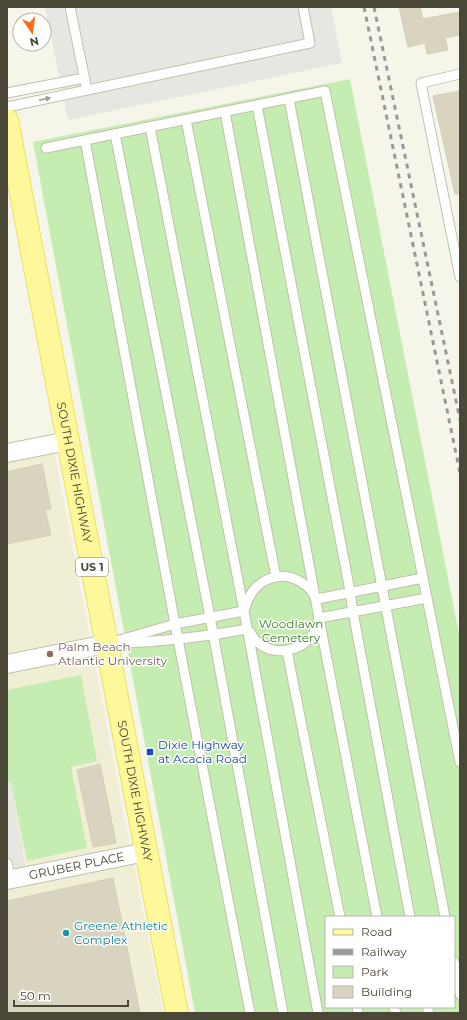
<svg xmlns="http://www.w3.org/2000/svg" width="467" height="1020" font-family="Montserrat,sans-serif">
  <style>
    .education { fill: #f0eed4 }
    .green { fill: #c5ecb1; fill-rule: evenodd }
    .parking { fill: #e7e6e2 }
    .building { fill: #d8d4bf; stroke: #d4ceb2 }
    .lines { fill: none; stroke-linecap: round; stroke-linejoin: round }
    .service-casing { stroke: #c2c0ac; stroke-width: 11 }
    .minor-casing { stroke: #c2c0ac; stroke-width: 20 }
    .primary-casing { stroke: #ebe063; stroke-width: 24 }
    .service { stroke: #fff; stroke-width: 9 }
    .minor { stroke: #fff; stroke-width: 18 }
    .primary { stroke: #fff89a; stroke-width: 22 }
    .rail { stroke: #999; stroke-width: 3; stroke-dasharray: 5 5; stroke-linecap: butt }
    .oneway { fill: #9c9a91 }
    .education-dot { fill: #8d6e63; stroke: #fff; stroke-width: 1.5 }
    .transit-dot { fill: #1a4fb4; stroke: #fff; stroke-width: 1.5 }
    .culture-dot { fill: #0f9aa8; stroke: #fff; stroke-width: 1.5 }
    .labels { text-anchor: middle; stroke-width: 3; stroke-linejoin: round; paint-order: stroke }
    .shield { fill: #fff; stroke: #817e73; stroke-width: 1 }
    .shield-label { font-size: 11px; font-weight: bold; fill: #4b4737 }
    .street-label { font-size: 12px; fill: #4b4737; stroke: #fff }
    .park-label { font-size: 12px; fill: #358126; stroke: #fff }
    .education-label { font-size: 12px; fill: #785e54; stroke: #fff; text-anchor: start }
    .transit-label { font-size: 12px; fill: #164399; stroke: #fff; text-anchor: start }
    .culture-label { font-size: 12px; fill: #0d838f; stroke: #fff; text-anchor: start }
  </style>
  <rect width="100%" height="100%" fill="#f6f5ea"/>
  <polygon class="education" points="54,450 130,847 163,1013 7,1013 7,461"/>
  <g class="green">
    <path d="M350,79L460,639V1013H195L33,142ZM326,917H454V1007H326Z"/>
    <polygon points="81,675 97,761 71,767 87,848 27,861 11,782 7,783 7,690"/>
  </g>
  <g class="parking">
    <polygon points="45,7 331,7 342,63 68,120"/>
    <polygon points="11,782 25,867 7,871 7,783"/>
  </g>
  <g class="building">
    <polygon points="399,7 420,7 423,19 460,12 460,35 445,38 448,50 427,54 425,43 408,47"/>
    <polygon points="460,91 460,194 455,194 433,96"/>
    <polygon points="42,464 51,509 45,510 51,535 7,544 7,472"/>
    <polygon points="100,764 116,843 93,847 77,770"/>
    <polygon points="113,878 140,1013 7,1013 7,901"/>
  </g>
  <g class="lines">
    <defs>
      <g id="service">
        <polyline points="70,7 87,90"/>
        <polyline points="460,74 421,83 460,277"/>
        <polyline points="7,93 84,78"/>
        <polyline points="289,99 445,917"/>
        <polyline points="257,105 350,591 353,612 410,917"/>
        <polyline points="7,107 310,43 303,7"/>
        <polyline points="225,112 319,618 377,917"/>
        <polyline points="186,120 276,577"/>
        <polyline points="150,127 244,611 318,1013"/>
        <polyline points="115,134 210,617 283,1013"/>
        <polyline points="85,140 175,624 250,1013"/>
        <polyline points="46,148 325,91 460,762"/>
        <polyline points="317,599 423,578"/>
        <path d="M245,608C254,572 295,565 315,596"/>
        <polyline points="319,618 427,598"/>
        <path d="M249,631C251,634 254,638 256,641C272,657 301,652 313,634C316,630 317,624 319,619"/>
        <path d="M124,643C167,641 205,637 247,629"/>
        <polyline points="106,644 175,624 244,611"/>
        <polyline points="287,651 340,917"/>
        <polyline points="7,863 11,880"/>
        <polyline points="454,962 460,994"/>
        <polyline points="357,1007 358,1013"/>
        <polyline points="394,1007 396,1013"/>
        <polyline points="427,1007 429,1013"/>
      </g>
      <g id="minor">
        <polyline points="7,453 68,441"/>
        <polyline points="7,664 106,644"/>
        <path id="s1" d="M7,880L146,852"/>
      </g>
      <g id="primary">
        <path id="s2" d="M7,120L177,1013"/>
      </g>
    </defs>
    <use href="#service" class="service-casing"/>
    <use href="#minor" class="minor-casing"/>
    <use href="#primary" class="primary-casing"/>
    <use href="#service" class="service"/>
    <use href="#minor" class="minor"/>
    <use href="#primary" class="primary"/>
    <g class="rail">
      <polyline points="364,7 460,473"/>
      <polyline points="374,7 460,420"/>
    </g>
  </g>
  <defs><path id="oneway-solid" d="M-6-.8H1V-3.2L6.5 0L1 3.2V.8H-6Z"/></defs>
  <use class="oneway" href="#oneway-solid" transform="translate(45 99) rotate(-12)"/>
  <circle class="education-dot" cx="50" cy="654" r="4"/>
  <rect class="transit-dot" x="146" y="748" width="8" height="8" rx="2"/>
  <circle class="culture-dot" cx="66" cy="933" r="4"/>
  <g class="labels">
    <rect class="shield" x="76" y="558" width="32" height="18" rx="3"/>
    <g class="shield-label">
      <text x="92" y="571">US 1</text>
    </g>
    <g class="street-label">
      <text dy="4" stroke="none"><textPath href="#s2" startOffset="359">SOUTH DIXIE HIGHWAY</textPath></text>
      <text dy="4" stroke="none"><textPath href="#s2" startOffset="683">SOUTH DIXIE HIGHWAY</textPath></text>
      <text dy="4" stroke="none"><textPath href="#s1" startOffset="71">GRUBER PLACE</textPath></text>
    </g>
    <g class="park-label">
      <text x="291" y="628">Woodlawn<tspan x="291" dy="14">Cemetery</tspan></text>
    </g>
    <g class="education-label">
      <text x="58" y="651">Palm Beach<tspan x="58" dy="14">Atlantic University</tspan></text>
    </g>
    <g class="transit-label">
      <text x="158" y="749">Dixie Highway<tspan x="158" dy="14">at Acacia Road</tspan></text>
    </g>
    <g class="culture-label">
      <text x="74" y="930">Greene Athletic<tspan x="74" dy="14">Complex</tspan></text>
    </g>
  </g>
  <rect width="467" height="1020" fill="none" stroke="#4b4737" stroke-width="16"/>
  <rect x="325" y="916" width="130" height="92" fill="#ffffff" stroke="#b7b5af"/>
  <rect x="333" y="929" width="20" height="6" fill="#fff89a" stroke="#b7b5af"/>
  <text x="361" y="936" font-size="12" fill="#4b4737">Road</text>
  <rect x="333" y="949" width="20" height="6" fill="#999999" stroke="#b7b5af"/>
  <text x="361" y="956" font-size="12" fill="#4b4737">Railway</text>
  <rect x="333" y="966" width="20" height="12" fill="#c5ecb1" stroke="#b7b5af"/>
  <text x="361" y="976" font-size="12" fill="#4b4737">Park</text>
  <rect x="333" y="986" width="20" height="12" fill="#d8d4bf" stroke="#b7b5af"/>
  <text x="361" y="996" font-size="12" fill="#4b4737">Building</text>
  <g transform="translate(32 32) rotate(167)"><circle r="19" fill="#ffffff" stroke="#b7b5af"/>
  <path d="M0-3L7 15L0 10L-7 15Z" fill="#ff6d18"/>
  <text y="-6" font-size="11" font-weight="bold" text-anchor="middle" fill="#4b4737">N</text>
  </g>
  <path d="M14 1000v6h114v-6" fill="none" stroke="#4b4737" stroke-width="2"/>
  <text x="20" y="1000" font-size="12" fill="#4b4737" stroke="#ffffff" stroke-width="3" paint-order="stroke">50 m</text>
</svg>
